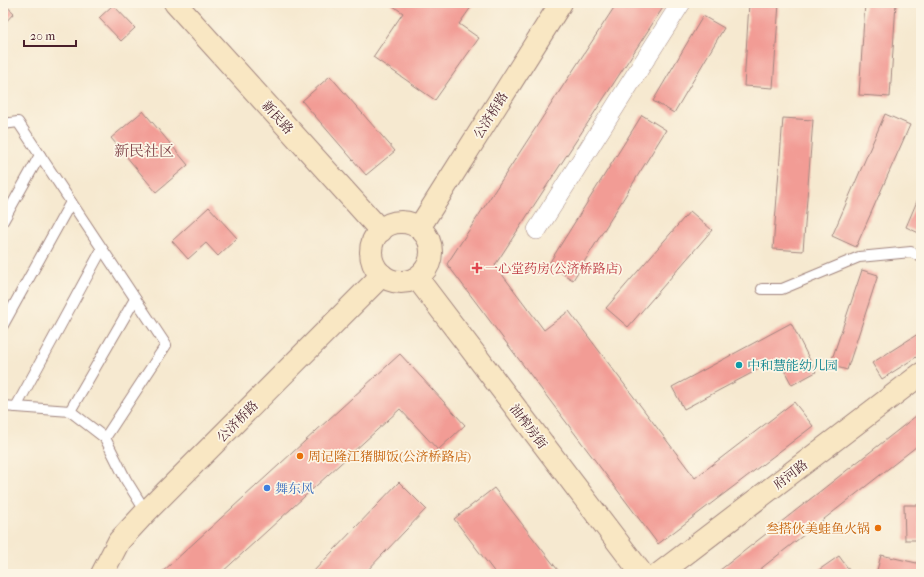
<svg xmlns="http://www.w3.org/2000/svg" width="924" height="577" font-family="'IM FELL French Canon','Noto Serif SC',serif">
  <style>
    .building { fill: #f29c95 }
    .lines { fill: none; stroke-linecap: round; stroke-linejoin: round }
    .lane-casing { stroke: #a0847e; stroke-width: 12 }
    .street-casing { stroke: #a0847e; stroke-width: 20 }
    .secondary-casing { stroke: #a0847e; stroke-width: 24 }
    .lane { stroke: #fff; stroke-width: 10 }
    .street { stroke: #fff; stroke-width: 19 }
    .secondary { stroke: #f9e7c3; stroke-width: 22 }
    .health-dot { fill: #e0444e; stroke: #fcf5e5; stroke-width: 1.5 }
    .culture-dot { fill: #0f9aa8; stroke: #fcf5e5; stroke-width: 1.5 }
    .food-dot { fill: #e8710a; stroke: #fcf5e5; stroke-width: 1.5 }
    .shop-dot { fill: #3f7fe0; stroke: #fcf5e5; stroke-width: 1.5 }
    .labels { text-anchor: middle; stroke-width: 3.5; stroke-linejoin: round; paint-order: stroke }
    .street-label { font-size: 13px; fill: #4a1f2b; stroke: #fcf5e5 }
    .health-label { font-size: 13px; fill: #be3a42; stroke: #fcf5e5; text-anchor: start }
    .culture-label { font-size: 13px; fill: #0d838f; stroke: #fcf5e5; text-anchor: start }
    .food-label { font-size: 13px; fill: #c56008; stroke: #fcf5e5; text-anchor: start }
    .shop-label { font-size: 13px; fill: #366cbe; stroke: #fcf5e5; text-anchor: start }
    .quarter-label { font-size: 15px; fill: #854b50; stroke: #fcf5e5 }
  </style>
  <rect width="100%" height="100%" fill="#fcf5e5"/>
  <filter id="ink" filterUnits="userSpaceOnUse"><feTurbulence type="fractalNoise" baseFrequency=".025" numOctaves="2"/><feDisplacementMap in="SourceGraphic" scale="8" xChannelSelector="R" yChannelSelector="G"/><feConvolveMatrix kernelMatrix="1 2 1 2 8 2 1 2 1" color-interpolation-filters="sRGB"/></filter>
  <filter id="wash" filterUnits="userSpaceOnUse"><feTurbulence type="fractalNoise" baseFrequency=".012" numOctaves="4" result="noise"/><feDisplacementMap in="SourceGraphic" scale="16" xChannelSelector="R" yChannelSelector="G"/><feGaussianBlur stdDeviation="0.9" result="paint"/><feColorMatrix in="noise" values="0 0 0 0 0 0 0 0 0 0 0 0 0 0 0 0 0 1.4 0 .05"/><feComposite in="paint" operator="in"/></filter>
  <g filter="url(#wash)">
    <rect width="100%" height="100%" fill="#f6e9d0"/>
    <g id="blocks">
      <g class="building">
        <polygon points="3,3 14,13 3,25"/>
        <polygon points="389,3 474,3 459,24 479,38 435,100 373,57 403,13"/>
        <polygon points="617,3 666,3 495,265 544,330 569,311 695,478 794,402 813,426 658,544 447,264"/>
        <polygon points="749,3 779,3 773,88 744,86"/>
        <polygon points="865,3 896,3 890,97 859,95"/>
        <polygon points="113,5 135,28 121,41 99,18"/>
        <polygon points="703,16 724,28 674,113 653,101"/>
        <polygon points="330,76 395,151 366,175 302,101"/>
        <polygon points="143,111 188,165 156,192 111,138"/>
        <polygon points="885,114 910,125 856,247 832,236"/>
        <polygon points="642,115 666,130 573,280 548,265"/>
        <polygon points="783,118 813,120 803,251 773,249"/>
        <polygon points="921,192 921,234 906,227"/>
        <polygon points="209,207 237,238 218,256 206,243 188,259 172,241"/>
        <polygon points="690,211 712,230 628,327 606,308"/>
        <polygon points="862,270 878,275 847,370 830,365"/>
        <polygon points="791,323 816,372 792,385 778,359 684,409 672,387"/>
        <polygon points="921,332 921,354 882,379 872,363"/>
        <polygon points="400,354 465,425 438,450 400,409 220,574 160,574"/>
        <polygon points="921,412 921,443 754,574 715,574"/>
        <polygon points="399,482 426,509 364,574 311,574"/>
        <polygon points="494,488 561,574 496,574 454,519"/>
        <polygon points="904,505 921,505 921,521 919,521 919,540 905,540"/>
        <polygon points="881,555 921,564 921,574 876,574"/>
        <polygon points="839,556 852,574 813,574"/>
      </g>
    </g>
  </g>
  <g filter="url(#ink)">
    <use href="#blocks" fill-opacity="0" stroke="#a0847e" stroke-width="1"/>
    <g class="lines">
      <defs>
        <g id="lane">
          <polyline points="3,124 18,122 166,345 105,438 126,480 146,512"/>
          <polyline points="3,221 40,155"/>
          <polyline points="762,289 782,289 859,257 911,252 921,257"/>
          <polyline points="3,325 71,202"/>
          <polyline points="3,406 70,411 105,438"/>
          <polyline points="16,407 102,249"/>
          <polyline points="70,411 135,299"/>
        </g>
        <polyline id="street" points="537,230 681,3"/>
        <g id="secondary">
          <polyline points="175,3 381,231"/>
          <circle cx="401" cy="252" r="30"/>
          <polyline points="419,228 561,3"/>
          <polyline points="417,278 642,574"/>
          <polyline points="102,574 119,541 146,512 382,275"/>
          <polyline points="659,574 921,374"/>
        </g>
      </defs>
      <use href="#lane" class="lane-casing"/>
      <use href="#street" class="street-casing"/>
      <use href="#secondary" class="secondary-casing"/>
      <use href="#lane" class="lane"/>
      <use href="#street" class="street"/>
      <use href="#secondary" class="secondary"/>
    </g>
  </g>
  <path class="health-dot" d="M475 262h4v4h4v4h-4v4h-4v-4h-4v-4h4z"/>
  <circle class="culture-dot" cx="739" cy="365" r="4"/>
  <g class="food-dot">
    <circle cx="300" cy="456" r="4"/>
    <circle cx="878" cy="528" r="4"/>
  </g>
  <circle class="shop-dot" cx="267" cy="488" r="4"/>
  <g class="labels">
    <g class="street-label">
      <text transform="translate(490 115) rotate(-58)" y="5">公济桥路</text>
      <text transform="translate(278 117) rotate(48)" y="5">新民路</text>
      <text transform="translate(237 421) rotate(-45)" y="5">公济桥路</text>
      <text transform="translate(529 426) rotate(53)" y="5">油榨房街</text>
      <text transform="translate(790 474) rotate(-37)" y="5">府河路</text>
    </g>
    <g class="health-label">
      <text x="485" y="273">一心堂药房(公济桥路店)</text>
    </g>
    <g class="culture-label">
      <text x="747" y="370">中和慧能幼儿园</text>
    </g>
    <g class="food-label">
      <text x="308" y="461">周记隆江猪脚饭(公济桥路店)</text>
      <text x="870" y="533" text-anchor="end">叁搭伙美蛙鱼火锅</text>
    </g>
    <g class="shop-label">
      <text x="275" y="493">舞东风</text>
    </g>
    <g class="quarter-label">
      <text x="144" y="156">新民社区</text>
    </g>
  </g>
  <rect width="924" height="577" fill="none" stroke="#fcf5e5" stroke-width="16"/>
  <path d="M24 40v6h52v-6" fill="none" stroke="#4a1f2b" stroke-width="2"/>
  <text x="30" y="40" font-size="12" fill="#4a1f2b" stroke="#fcf5e5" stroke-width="3" paint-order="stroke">20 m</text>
</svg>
